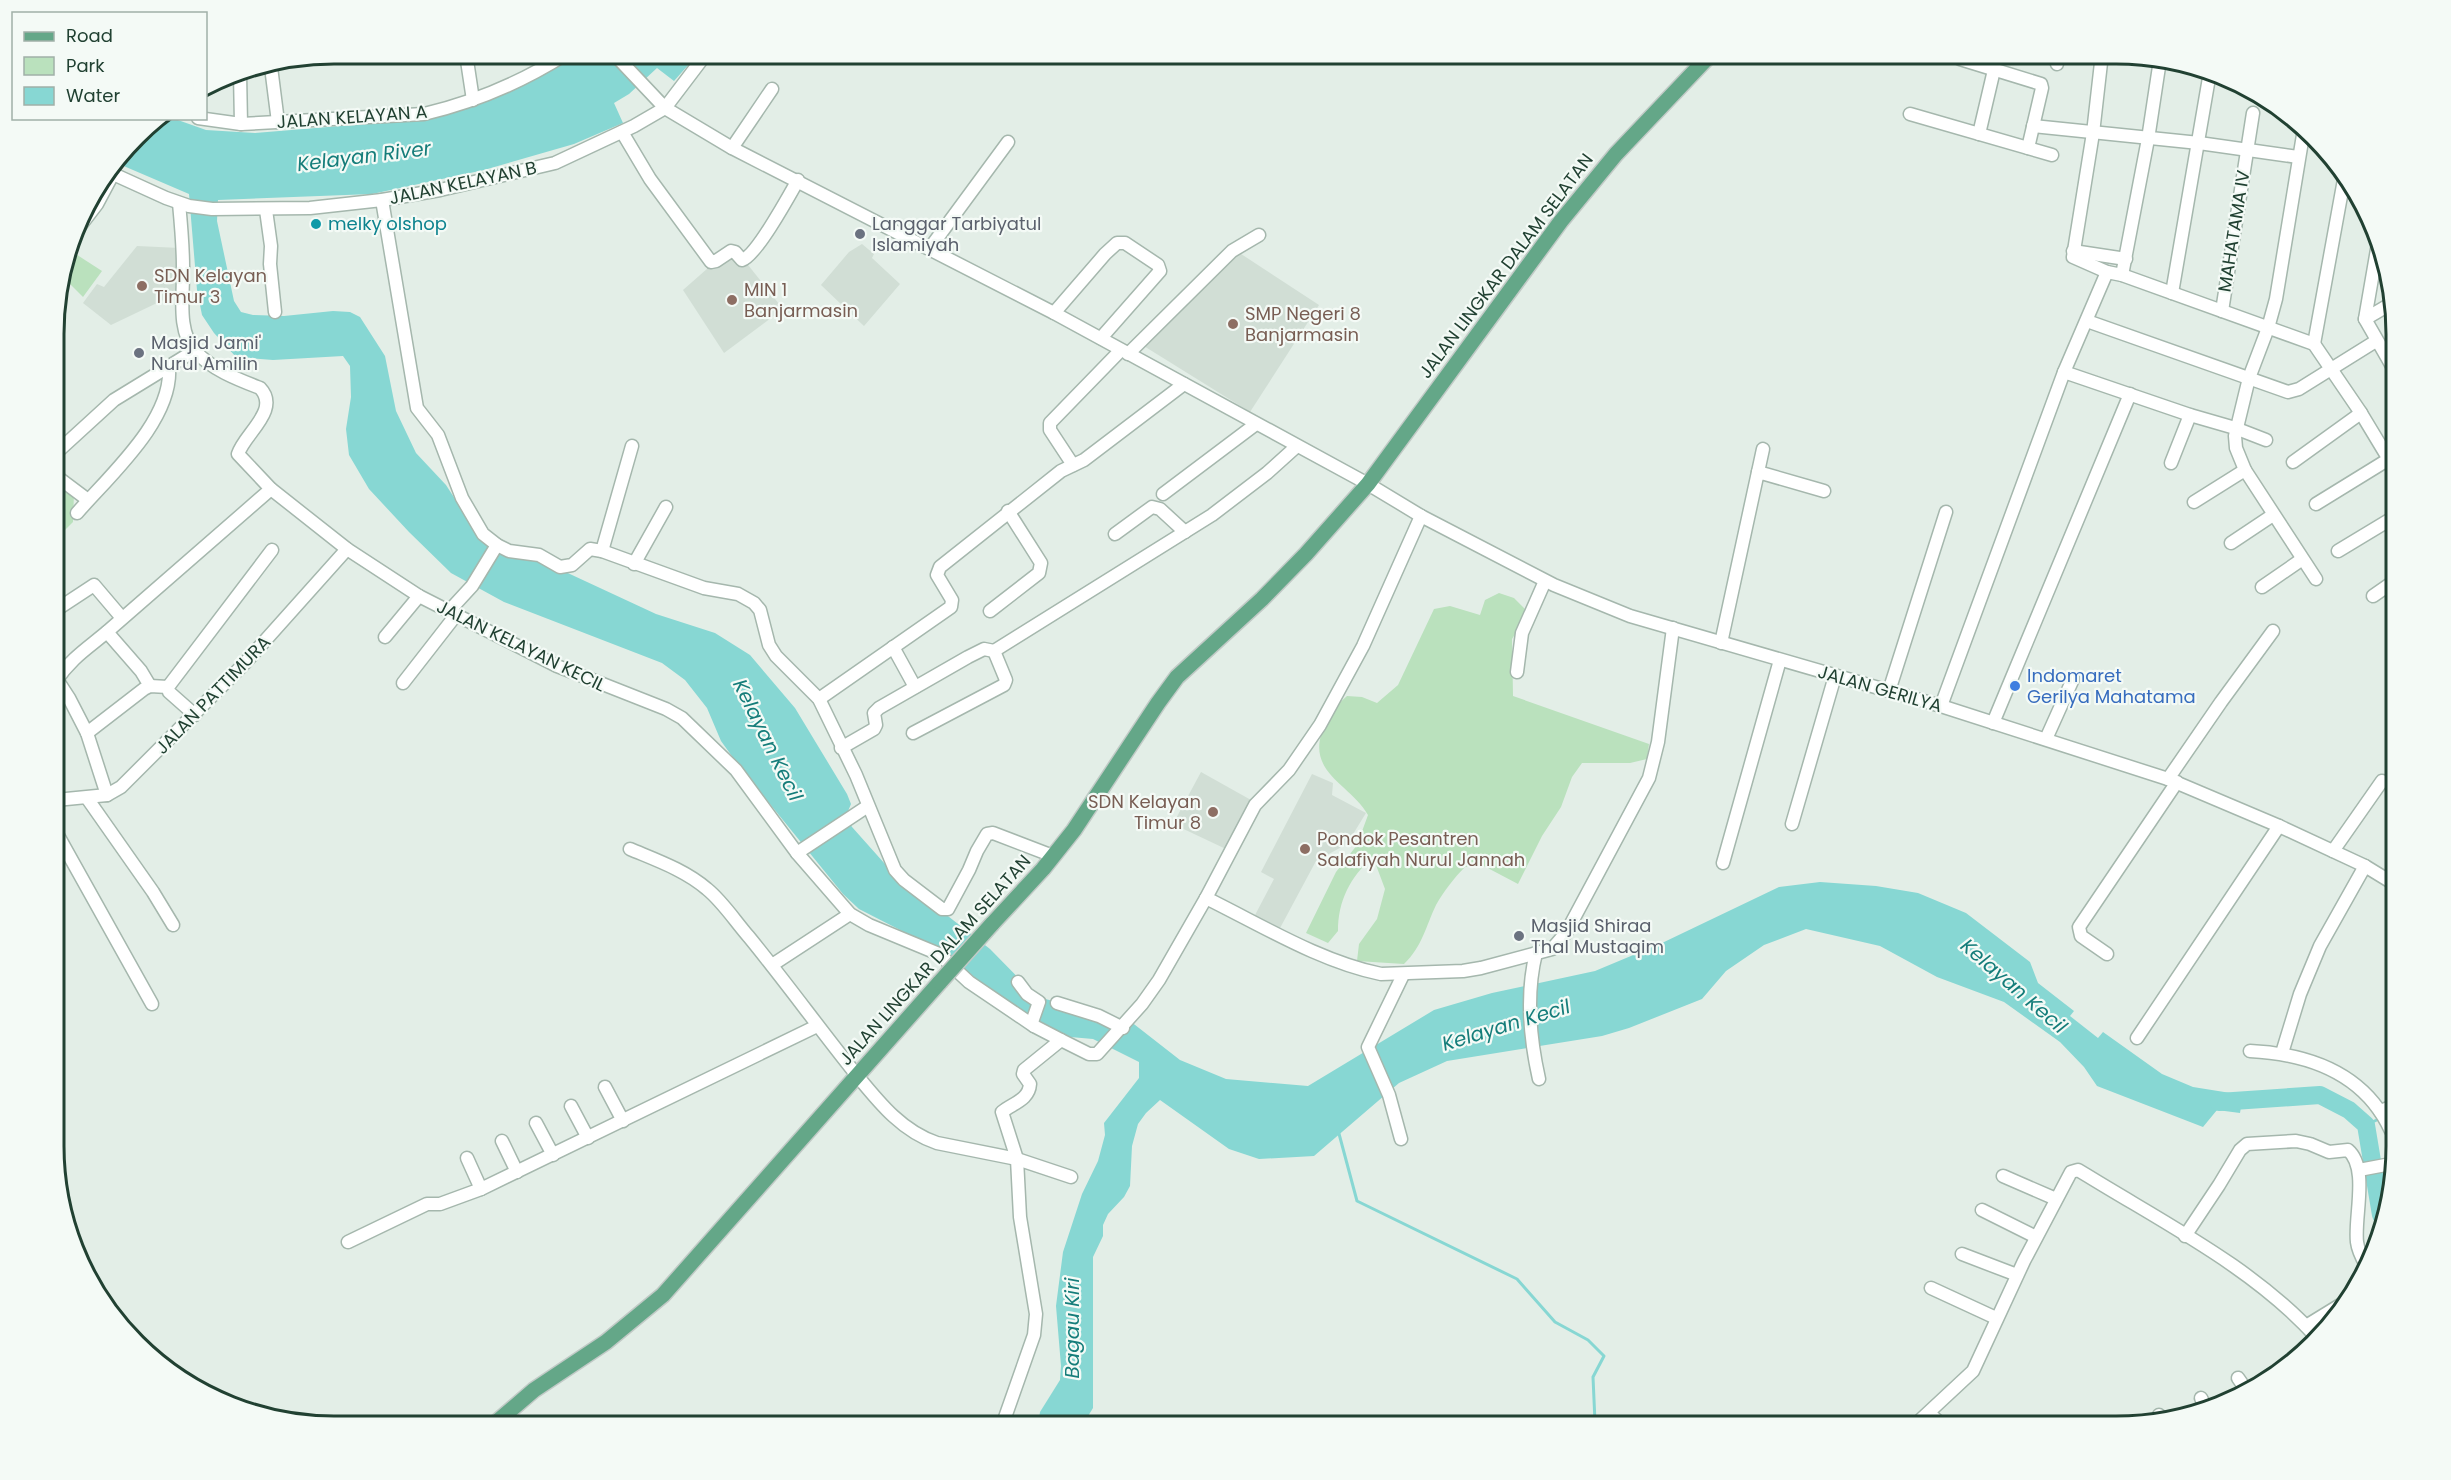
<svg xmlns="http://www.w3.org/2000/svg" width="2451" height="1480" font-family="Poppins,sans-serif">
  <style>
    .built { fill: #d1ded5 }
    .green { fill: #bae1bd }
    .water { fill: #87d7d3 }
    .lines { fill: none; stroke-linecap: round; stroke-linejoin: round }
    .stream { stroke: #87d7d3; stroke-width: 3 }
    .river { stroke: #87d7d3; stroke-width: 18 }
    .minor-casing { stroke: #a5b7ad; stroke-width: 15 }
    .major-casing { stroke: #c1cac6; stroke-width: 18 }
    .minor { stroke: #fff; stroke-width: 12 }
    .major { stroke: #64a788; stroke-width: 15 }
    .major-bridge-casing { stroke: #c1cac6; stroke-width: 18; stroke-linecap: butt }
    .major-bridge { stroke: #64a788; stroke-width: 15 }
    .culture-dot { fill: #0f9aa8; stroke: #f4faf6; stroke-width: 2 }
    .worship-dot { fill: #6b7280; stroke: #f4faf6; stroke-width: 2 }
    .education-dot { fill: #8d6e63; stroke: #f4faf6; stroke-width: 2 }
    .shop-dot { fill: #3f7fe0; stroke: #f4faf6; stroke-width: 2 }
    .labels { text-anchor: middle; stroke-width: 4.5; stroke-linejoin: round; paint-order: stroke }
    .street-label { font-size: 18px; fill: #214132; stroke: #f4faf6 }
    .culture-label { font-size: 18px; fill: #0d838f; stroke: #f4faf6; text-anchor: start }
    .worship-label { font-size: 18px; fill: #5b616d; stroke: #f4faf6; text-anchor: start }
    .education-label { font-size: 18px; fill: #785e54; stroke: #f4faf6; text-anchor: start }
    .shop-label { font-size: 18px; fill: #366cbe; stroke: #f4faf6; text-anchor: start }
    .water-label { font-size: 20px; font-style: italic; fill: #157d7a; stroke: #f4faf6 }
    .rim { fill: none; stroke: #214132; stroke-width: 3 }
  </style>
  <rect width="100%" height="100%" fill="#e3eee7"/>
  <g class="built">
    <polygon points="862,244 874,254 872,258 900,284 864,326 821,285 849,252"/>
    <polygon points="137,246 180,248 180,292 111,325 83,303 97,284 104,287"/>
    <polygon points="733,246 783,309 724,353 683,290"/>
    <polygon points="1235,250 1319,305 1250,412 1139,343"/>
    <polygon points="1201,772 1251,800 1228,850 1173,824"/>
    <polygon points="1312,774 1333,783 1332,795 1366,813 1347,844 1316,861 1279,930 1254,917 1274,879 1261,872"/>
  </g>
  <g class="green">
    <polygon points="71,251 102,271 83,297 63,277"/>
    <polygon points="56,479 74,492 73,522 56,539"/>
    <path d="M1499,593L1514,598L1525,609L1521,625L1512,639L1513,696L1649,744L1647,759L1630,763H1582L1572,777L1561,807L1542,836L1518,884L1482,865L1465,867C1454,878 1444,891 1436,905C1426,926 1422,947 1404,964L1357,961L1359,944L1377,919L1385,889L1373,857C1350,877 1338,901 1338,931L1328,943L1306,933L1336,872L1357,845L1368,815C1352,786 1310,774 1321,735C1326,718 1334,707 1347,696L1362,697L1377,703L1398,685L1434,609L1450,606L1480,615L1485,600Z"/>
  </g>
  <polygon class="water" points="573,54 698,54 674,81 657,68 629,94 614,103 623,123 574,144 484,170 372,194 218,200 217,221 234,301 241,312 253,315 284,316 333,311 350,312 360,317 385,356 396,411 416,453 446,485 475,530 656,614 715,633 750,655 795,708 847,794 851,804 846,816 852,827 893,873 990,949 1037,997 1094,1011 1116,1023 1130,1021 1180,1060 1226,1079 1308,1086 1434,1010 1492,993 1595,971 1662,943 1779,887 1820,882 1876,886 1918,893 1966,913 2030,962 2038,983 2074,1011 2070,1016 2098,1038 2103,1032 2162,1074 2193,1087 2243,1095 2240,1113 2217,1110 2203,1127 2097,1086 2084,1067 2060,1042 2004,1002 1937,977 1880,946 1806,929 1764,945 1726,971 1702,999 1629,1028 1602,1036 1447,1061 1399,1083 1314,1156 1259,1159 1229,1149 1160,1100 1146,1113 1138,1124 1132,1146 1130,1186 1124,1197 1108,1214 1103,1225 1103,1236 1093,1257 1093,1408 1082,1426 1038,1426 1040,1412 1060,1380 1061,1366 1056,1306 1063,1252 1082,1194 1098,1161 1105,1135 1104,1123 1139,1078 1139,1062 1093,1039 1059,1036 1000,998 945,953 859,909 843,894 739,766 721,741 707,708 685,680 662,663 504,602 451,573 409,532 369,489 349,455 346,429 351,397 350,366 343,356 273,360 236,357 214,333 202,315 197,290 189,194 119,164 149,124 158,119 175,119 206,130 255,133 425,119 476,105 531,79"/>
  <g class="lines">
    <g class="stream">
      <polyline points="2387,1116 2396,1113"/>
      <polyline points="2366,1125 2381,1118"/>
      <polyline points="1338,1130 1357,1201 1517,1279 1555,1322 1588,1340 1604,1356 1593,1377 1595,1422 1592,1426"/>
    </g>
    <polyline class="river" points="2219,1102 2320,1095 2349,1110 2366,1125 2381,1215"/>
    <defs>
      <g id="minor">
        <polyline points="466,54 473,100"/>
        <polyline points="614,54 665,108 732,148 1054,313 1368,484 1421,516 1554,585 1630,616 1941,706 2168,779 2279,826 2365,866 2396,885"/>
        <polyline points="2055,54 2057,64"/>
        <polyline points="2102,54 2093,133 2073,257 2107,272 2122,275 2314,344 2361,413 2396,471"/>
        <polyline points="1960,59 2041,84 2042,88 2028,148"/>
        <polyline points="271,67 278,122"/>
        <polyline points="240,73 241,124"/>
        <polyline points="1910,114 2052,155"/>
        <path d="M198,118L241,124L424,114C475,102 522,82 566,54"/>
        <polyline points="2033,126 2199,143 2298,157"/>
        <path d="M622,132L650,179L711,262L716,261L731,251L735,252L742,260C756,256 789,196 798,180"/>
        <polyline points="1979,134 1994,70"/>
        <polyline points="2303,135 2276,299 2268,328 2249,378 2235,436 2236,448 2245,470 2316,579"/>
        <polyline points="732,148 772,89"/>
        <polyline points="111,173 166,198 189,206 212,209 310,208 382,200 440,190 555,163 634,126 665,108 706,54"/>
        <polyline points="382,200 417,408 438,435 462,498 483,534 497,545 509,551 539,555 560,567 572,565 590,549 602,551 704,588 738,594 754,603 760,610 769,645 776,656 819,699 856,775 895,870 904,880 942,909 948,909 969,870 977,851 987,834 993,833 1053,856"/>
        <path d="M179,203C181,224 183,246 183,267C184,293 176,331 196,352C213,370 237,379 260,388C281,410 244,434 238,454L271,489L347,549L419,596L557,666L666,709L682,718L736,770L797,853L850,914L869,925L939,954L969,982L1034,1026L1061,1040"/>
        <polyline points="266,210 271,246 270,264 275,312"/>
        <polyline points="77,230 97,204 113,174"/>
        <polyline points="2379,238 2365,319 2396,373"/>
        <polyline points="930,248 1008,142"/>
        <polyline points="2073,251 2126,259"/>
        <polyline points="2122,275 2148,139 2160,60"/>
        <polyline points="2172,293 2210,72"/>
        <polyline points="2222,311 2253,113"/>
        <polyline points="1054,313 1105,254 1117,243 1125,243 1158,265 1160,271 1101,338"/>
        <polyline points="2365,319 2394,302"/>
        <polyline points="2087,321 2288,392 2299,389 2376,341"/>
        <polyline points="2314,344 2345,174"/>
        <polyline points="1128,354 1232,251 1259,235"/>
        <polyline points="2064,372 2190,415 2235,428 2266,440"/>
        <polyline points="56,453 114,400 194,351"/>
        <polyline points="2293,462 2361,413"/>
        <polyline points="2171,463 2190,415"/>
        <polyline points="1073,465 1050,430 1050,423 1121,350"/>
        <polyline points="1758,472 1763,449"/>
        <polyline points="56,476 88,500"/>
        <polyline points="1163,494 1256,424"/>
        <polyline points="2194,502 2245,470"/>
        <polyline points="2316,504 2389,459"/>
        <path d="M77,513C110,475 173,420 169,367"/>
        <polyline points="1115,534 1152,507 1160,509 1185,532"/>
        <polyline points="2231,543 2273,515"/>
        <polyline points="602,551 632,446"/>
        <polyline points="2338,551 2396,516"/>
        <polyline points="634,564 666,507"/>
        <polyline points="2262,587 2301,560"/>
        <polyline points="2373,596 2396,580"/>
        <polyline points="56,610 94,585 122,618"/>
        <polyline points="449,611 472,586 497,545"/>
        <polyline points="990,611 1039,573 1041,563 1008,511"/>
        <polyline points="107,632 141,671 150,686"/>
        <polyline points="385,637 419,596"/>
        <polyline points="1721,643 1758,472 1824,491"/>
        <polyline points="893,647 915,687"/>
        <polyline points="1517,672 1522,633 1545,581"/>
        <polyline points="56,678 69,698 87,733 107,795"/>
        <path d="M56,681C71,658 88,648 108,631C163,583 217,536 271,489"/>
        <polyline points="403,683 456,615"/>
        <polyline points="1889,691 1946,512"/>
        <polyline points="819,699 951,607 952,600 937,575 940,567 1061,471 1084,460 1184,384"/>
        <polyline points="1941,706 2064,372 2107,272"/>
        <polyline points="195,715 169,692 168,687 272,550"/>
        <polyline points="1993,723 2130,394"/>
        <polyline points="87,733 144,689 150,686 168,687"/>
        <polyline points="913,733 1004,685 1006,680 994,651"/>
        <polyline points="2046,739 2073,679"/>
        <polyline points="841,748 874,729 876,725 874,713 879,708 968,657 984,649 994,651 1212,515 1267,473 1297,446"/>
        <polyline points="2168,779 2221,702 2273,631"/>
        <polyline points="87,798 153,892 173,925"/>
        <polyline points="56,800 107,795 121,787 245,663 347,549"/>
        <polyline points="1792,824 1835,676"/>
        <polyline points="56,832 152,1004"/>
        <path d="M630,849C656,860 685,870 707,889C723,902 735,921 749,937C785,981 819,1028 855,1073C878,1101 901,1131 937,1143L1017,1159L1071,1177"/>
        <polyline points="2333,851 2382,781"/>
        <polyline points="797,853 868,806"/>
        <polyline points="1723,863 1780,660"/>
        <path d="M1206,898C1261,925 1321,962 1381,974L1463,971L1481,968L1552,949L1566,933L1649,778L1658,742L1673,628"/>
        <path d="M1536,953C1526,993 1530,1039 1539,1079"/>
        <polyline points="2107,954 2081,936 2079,927 2177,782"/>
        <polyline points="772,965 850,914"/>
        <polyline points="1018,982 1027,994 1039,1002 1032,1022 1034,1026"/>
        <polyline points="1057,1003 1099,1016 1123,1028"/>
        <polyline points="2137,1038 2279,826"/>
        <path d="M2250,1051C2310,1054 2365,1074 2391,1131L2396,1133"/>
        <polyline points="2282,1053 2300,994 2320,946 2365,866"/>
        <polyline points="605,1087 623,1121"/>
        <polyline points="571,1106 588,1138"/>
        <polyline points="2380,1111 2396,1105"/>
        <polyline points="536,1123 553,1155"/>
        <polyline points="1401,1139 1389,1095 1368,1047 1403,975"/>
        <polyline points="502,1141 517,1172"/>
        <polyline points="467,1158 481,1189"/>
        <polyline points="2359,1170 2396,1163"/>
        <polyline points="2003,1176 2056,1199"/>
        <polyline points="1982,1210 2036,1237"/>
        <path d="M2185,1236L2219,1185L2240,1150L2247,1144L2296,1141L2310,1144L2329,1152L2348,1150C2369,1168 2354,1217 2357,1242C2358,1250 2362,1258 2366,1265"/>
        <polyline points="348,1242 427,1204 440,1204 481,1189 817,1026"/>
        <polyline points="1962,1254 2017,1275"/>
        <polyline points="1931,1288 1996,1318"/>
        <polyline points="2306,1326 2350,1299"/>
        <polyline points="2238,1378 2247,1391"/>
        <polyline points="2201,1398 2204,1404"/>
        <polyline points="1929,1413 1942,1425"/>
        <polyline points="2159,1415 2161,1417"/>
        <path d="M1915,1425L1973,1371L2024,1261L2071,1172L2078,1170L2088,1176C2166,1224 2257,1270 2318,1339"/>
        <path d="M1002,1426L1034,1335L1036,1314L1020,1217L1017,1159L1002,1112C1013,1103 1029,1100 1030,1084L1023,1074L1024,1070L1061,1040L1089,1054H1097L1142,1004L1159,980L1206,898L1255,805L1289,770L1320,725L1363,646L1421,516"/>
      </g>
      <g id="major">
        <polyline points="992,924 1043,869 1074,830 1158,703 1177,677 1262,599 1306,554 1368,484 1561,221 1616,154 1711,54"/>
        <polyline points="492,1426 534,1390 606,1342 663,1295 940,982"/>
      </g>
    </defs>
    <use href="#minor" class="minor-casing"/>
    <use href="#major" class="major-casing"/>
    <use href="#minor" class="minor"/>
    <use href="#major" class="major"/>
    <defs>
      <polyline id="major-bridge" points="940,982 992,924"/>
    </defs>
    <use href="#major-bridge" class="major-bridge-casing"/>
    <use href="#major-bridge" class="major-bridge"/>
  </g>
  <circle class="culture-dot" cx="316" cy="224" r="6"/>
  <g class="worship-dot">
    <circle cx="860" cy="234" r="6"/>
    <circle cx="139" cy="353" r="6"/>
    <circle cx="1519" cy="936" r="6"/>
  </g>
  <g class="education-dot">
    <circle cx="142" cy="286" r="6"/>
    <circle cx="732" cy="300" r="6"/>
    <circle cx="1233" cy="324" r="6"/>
    <circle cx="1213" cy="812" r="6"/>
    <circle cx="1305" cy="849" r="6"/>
  </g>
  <circle class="shop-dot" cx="2015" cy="686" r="6"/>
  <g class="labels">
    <g class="street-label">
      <text transform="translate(352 117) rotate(-4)" y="6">JALAN KELAYAN A</text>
      <text transform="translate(463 183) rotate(-12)" y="6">JALAN KELAYAN B</text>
      <text transform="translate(2234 231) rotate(-81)" y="6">MAHATAMA IV</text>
      <text transform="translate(1506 266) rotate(-53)" y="6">JALAN LINGKAR DALAM SELATAN</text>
      <text transform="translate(521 646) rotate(26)" y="6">JALAN KELAYAN KECIL</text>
      <text transform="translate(1880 689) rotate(16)" y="6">JALAN GERILYA</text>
      <text transform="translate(213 695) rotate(-46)" y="6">JALAN PATTIMURA</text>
      <text transform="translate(935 960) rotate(-48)" y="6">JALAN LINGKAR DALAM SELATAN</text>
    </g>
    <g class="culture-label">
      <text x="328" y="230">melky olshop</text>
    </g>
    <g class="worship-label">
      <text x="872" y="230">Langgar Tarbiyatul<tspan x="872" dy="21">Islamiyah</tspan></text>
      <text x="151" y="349">Masjid Jami'<tspan x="151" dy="21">Nurul Amilin</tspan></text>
      <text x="1531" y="932">Masjid Shiraa<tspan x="1531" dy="21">Thal Mustaqim</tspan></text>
    </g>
    <g class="education-label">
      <text x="154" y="282">SDN Kelayan<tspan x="154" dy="21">Timur 3</tspan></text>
      <text x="744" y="296">MIN 1<tspan x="744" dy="21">Banjarmasin</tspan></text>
      <text x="1245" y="320">SMP Negeri 8<tspan x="1245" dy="21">Banjarmasin</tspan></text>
      <text x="1201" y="808" text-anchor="end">SDN Kelayan<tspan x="1201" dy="21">Timur 8</tspan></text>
      <text x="1317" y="845">Pondok Pesantren<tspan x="1317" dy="21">Salafiyah Nurul Jannah</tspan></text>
    </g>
    <g class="shop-label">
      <text x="2027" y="682">Indomaret<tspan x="2027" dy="21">Gerilya Mahatama</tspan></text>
    </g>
    <g class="water-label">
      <text transform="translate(364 156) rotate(-7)" y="7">Kelayan River</text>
      <text transform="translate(768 740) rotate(64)" y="7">Kelayan Kecil</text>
      <text transform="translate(2014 986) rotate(41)" y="7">Kelayan Kecil</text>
      <text transform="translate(1506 1025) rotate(-17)" y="7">Kelayan Kecil</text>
      <text transform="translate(1072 1328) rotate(-90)" y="7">Bagau Kiri</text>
    </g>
  </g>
  <path d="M0 0H2451V1480H0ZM334 64H2116A270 270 0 0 1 2386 334V1146A270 270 0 0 1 2116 1416H334A270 270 0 0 1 64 1146V334A270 270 0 0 1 334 64Z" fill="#f4faf6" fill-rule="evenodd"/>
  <path class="rim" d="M334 64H2116A270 270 0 0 1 2386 334V1146A270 270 0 0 1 2116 1416H334A270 270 0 0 1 64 1146V334A270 270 0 0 1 334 64Z"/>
  <rect x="12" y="12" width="195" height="108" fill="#f4faf6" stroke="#a0b0a8" stroke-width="1.5"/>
  <rect x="24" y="32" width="30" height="9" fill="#64a788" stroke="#a0b0a8" stroke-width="1.5"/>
  <text x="66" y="42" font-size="18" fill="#214132">Road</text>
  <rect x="24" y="57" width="30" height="18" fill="#bae1bd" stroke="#a0b0a8" stroke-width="1.5"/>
  <text x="66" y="72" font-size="18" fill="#214132">Park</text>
  <rect x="24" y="87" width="30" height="18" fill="#87d7d3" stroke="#a0b0a8" stroke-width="1.5"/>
  <text x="66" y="102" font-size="18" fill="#214132">Water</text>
</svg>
